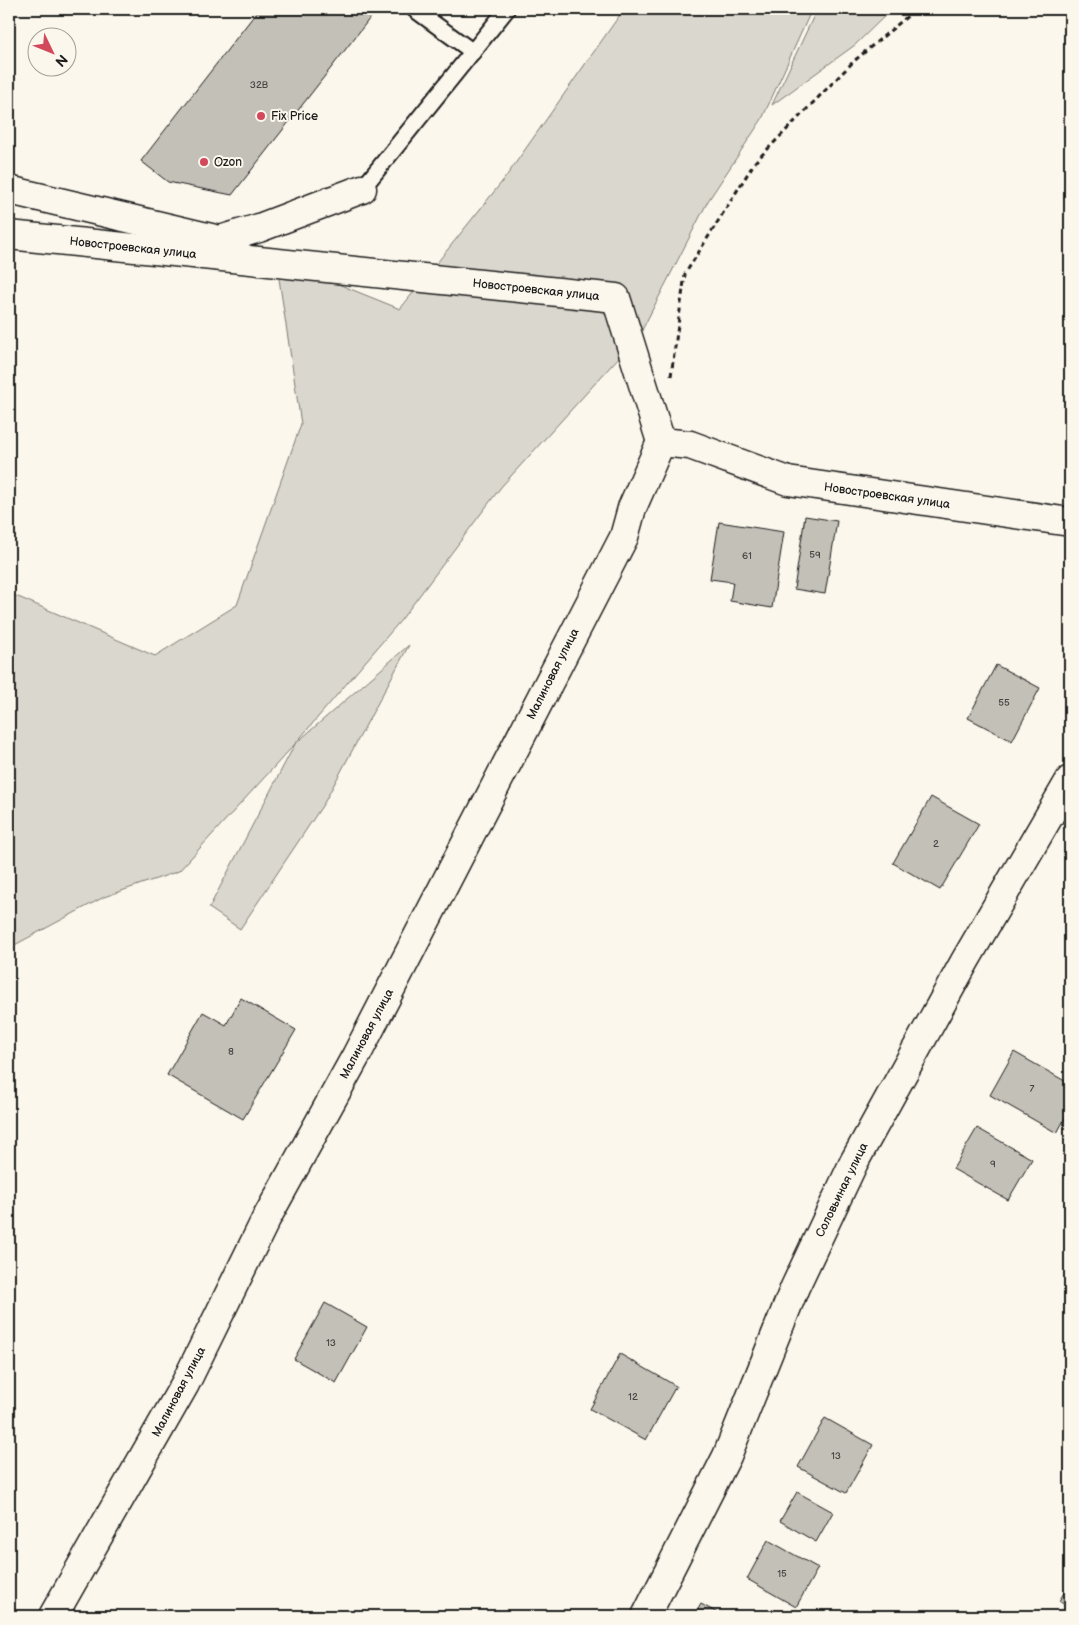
<svg xmlns="http://www.w3.org/2000/svg" width="1079" height="1625" font-family="'Balsamiq Sans',sans-serif">
  <style>
    .green { fill: #dad7ce; stroke: #7b7a75 }
    .building { fill: #c3c0b8; stroke: #1c1c1c }
    .lines { fill: none; stroke-linecap: round; stroke-linejoin: round }
    .service-casing { stroke: #1c1c1c; stroke-width: 19 }
    .minor-casing { stroke: #1c1c1c; stroke-width: 31 }
    .path { stroke: #1c1c1c; stroke-width: 3; stroke-dasharray: 5 4; stroke-linecap: butt }
    .service { stroke: #fbf7ec; stroke-width: 15 }
    .minor { stroke: #fbf7ec; stroke-width: 28 }
    .poi-dot { fill: #d1495b; stroke: #fbf7ec; stroke-width: 2 }
    .labels { text-anchor: middle; dominant-baseline: central; stroke-width: 4; stroke-linejoin: round; paint-order: stroke }
    .number-label { font-size: 10px; fill: #464543 }
    .poi-label { font-size: 12px; fill: #1c1c1c; stroke: #fbf7ec; text-anchor: start }
    .street-label { font-size: 12px; fill: #1c1c1c; stroke: #fbf7ec }
  </style>
  <rect width="100%" height="100%" fill="#fbf7ec"/>
  <filter id="ink" filterUnits="userSpaceOnUse"><feTurbulence type="fractalNoise" baseFrequency=".02" numOctaves="2"/><feDisplacementMap in="SourceGraphic" scale="10" xChannelSelector="R" yChannelSelector="G"/><feConvolveMatrix kernelMatrix="1 2 1 2 8 2 1 2 1" color-interpolation-filters="sRGB"/></filter>
  <g filter="url(#ink)">
    <g class="green">
      <polygon points="624,9 812,9 762,119 708,201 640,334 501,487 401,620 295,744 179,871 104,897 9,948 9,593 155,656 237,605 301,424 276,259 400,309 505,178"/>
      <polygon points="817,9 892,9 855,45 772,105"/>
      <polygon points="409,645 324,803 240,929 209,908 295,744"/>
    </g>
    <g class="building">
      <polygon points="259,9 377,9 232,195 168,182 141,161"/>
      <polygon points="805,516 837,521 825,594 794,589"/>
      <polygon points="719,522 784,532 772,608 730,601 733,582 710,579"/>
      <polygon points="996,665 1040,688 1012,741 968,718"/>
      <polygon points="931,797 979,824 940,890 893,863"/>
      <polygon points="241,998 296,1030 243,1119 167,1075 203,1012 226,1025"/>
      <polygon points="1014,1052 1070,1084 1070,1109 1057,1133 990,1095"/>
      <polygon points="977,1128 1032,1159 1008,1200 953,1169"/>
      <polygon points="325,1303 367,1327 336,1383 294,1359"/>
      <polygon points="620,1354 676,1386 646,1440 590,1409"/>
      <polygon points="825,1418 873,1445 846,1493 798,1467"/>
      <polygon points="797,1492 833,1512 816,1542 780,1521"/>
      <polygon points="768,1540 818,1568 796,1607 747,1579"/>
      <polygon points="1070,1583 1070,1608 1059,1601"/>
      <polygon points="701,1604 723,1616 694,1616"/>
    </g>
    <g class="lines">
      <g class="service-casing">
        <g id="service">
          <polyline points="414,9 473,52"/>
          <polyline points="362,189 507,9"/>
        </g>
      </g>
      <g class="minor-casing">
        <g id="minor">
          <polyline points="9,190 220,240 259,228 362,189"/>
          <polyline points="9,235 616,298 661,442 690,445 788,481 1070,522"/>
          <polyline points="53,1616 185,1384 266,1219 356,1056 624,537 632,508 661,442"/>
          <polyline points="646,1616 727,1456 795,1287 854,1162 965,961 1070,780"/>
        </g>
      </g>
      <polyline class="path" points="671,376 685,274 755,162 854,61 916,9"/>
      <use href="#service" class="service"/>
      <use href="#minor" class="minor"/>
    </g>
  </g>
  <g class="poi-dot">
    <circle cx="261" cy="116" r="5"/>
    <circle cx="204" cy="162" r="5"/>
  </g>
  <g class="labels">
    <g class="number-label">
      <text x="259" y="85">32В</text>
      <text x="815" y="555">59</text>
      <text x="747" y="556">61</text>
      <text x="1004" y="703">55</text>
      <text x="936" y="844">2</text>
      <text x="231" y="1052">8</text>
      <text x="1032" y="1089">7</text>
      <text x="993" y="1164">9</text>
      <text x="331" y="1343">13</text>
      <text x="633" y="1397">12</text>
      <text x="836" y="1456">13</text>
      <text x="782" y="1574">15</text>
    </g>
    <g class="poi-label">
      <text x="271" y="116">Fix Price</text>
      <text x="214" y="162">Ozon</text>
    </g>
    <g class="street-label">
      <text transform="translate(133 248) rotate(6)">Новостроевская улица</text>
      <text transform="translate(536 290) rotate(6)">Новостроевская улица</text>
      <text transform="translate(887 496) rotate(8)">Новостроевская улица</text>
      <text transform="translate(553 674) rotate(-63)">Малиновая улица</text>
      <text transform="translate(367 1034) rotate(-62)">Малиновая улица</text>
      <text transform="translate(842 1190) rotate(-64)">Соловьиная улица</text>
      <text transform="translate(179 1392) rotate(-62)">Малиновая улица</text>
    </g>
  </g>
  <rect width="1079" height="1625" fill="none" stroke="#fbf7ec" stroke-width="30"/>
  <rect x="15" y="15" width="1049" height="1595" fill="none" stroke="#1c1c1c" stroke-width="2" filter="url(#ink)"/>
  <g transform="translate(52 52) rotate(133)"><circle r="24" fill="#fbf7ec" stroke="#a29f99"/>
  <path d="M0-4L9 19L0 12L-9 19Z" fill="#d1495b"/>
  <text y="-8" font-size="14" font-weight="bold" text-anchor="middle" fill="#1c1c1c">N</text>
  </g>
</svg>
